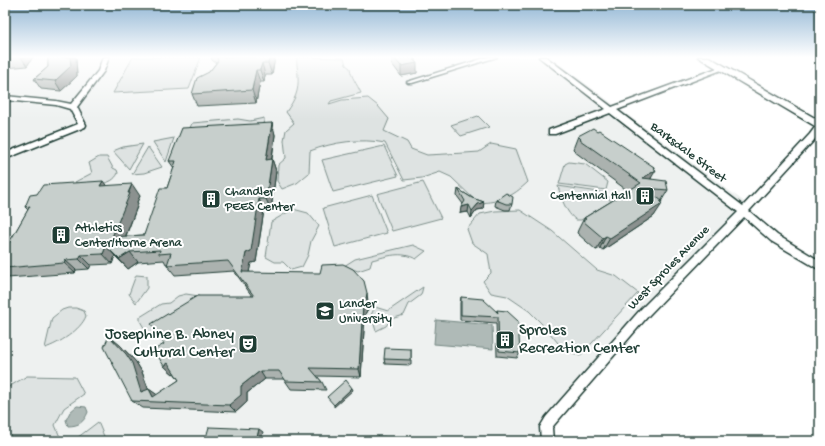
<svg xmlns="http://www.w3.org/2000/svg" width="825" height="446" font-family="'Gochi Hand',sans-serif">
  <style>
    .built { fill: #eef1f0 }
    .green { fill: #dee3e2; stroke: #7e908b }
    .water { fill: #afbab7; stroke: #758883 }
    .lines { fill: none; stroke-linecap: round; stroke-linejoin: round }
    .minor-casing { stroke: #1f3d34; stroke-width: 3 }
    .secondary-casing { stroke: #1f3d34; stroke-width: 3 }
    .minor { fill: #fff; fill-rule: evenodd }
    .secondary { fill: #fff; fill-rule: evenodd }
    .wall { fill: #abb2af; stroke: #1f3d34 }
    .shaded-wall { fill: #8b918f; stroke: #1f3d34 }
    .building { fill: #c7cfcc; stroke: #1f3d34 }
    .labels { text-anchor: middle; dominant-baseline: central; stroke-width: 4; stroke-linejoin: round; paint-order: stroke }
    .street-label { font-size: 13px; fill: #1f3d34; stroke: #fff }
    .poi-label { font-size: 13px; fill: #1f3d34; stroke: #fff; text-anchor: start }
    .near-poi-label { font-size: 16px; fill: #1f3d34; stroke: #fff; text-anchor: start }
  </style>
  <rect width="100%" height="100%" fill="#fff"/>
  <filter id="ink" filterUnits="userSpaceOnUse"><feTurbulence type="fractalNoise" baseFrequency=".025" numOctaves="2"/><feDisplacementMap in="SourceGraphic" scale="8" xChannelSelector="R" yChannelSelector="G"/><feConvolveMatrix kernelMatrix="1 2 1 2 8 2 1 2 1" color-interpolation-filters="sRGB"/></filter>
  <g filter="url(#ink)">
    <polygon class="built" points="5,57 550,57 746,203 545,419 545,441 5,441"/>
    <g class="green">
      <polygon points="133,57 201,57 189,89 113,93"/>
      <path d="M297,57L344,58L346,65L350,68C351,77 357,84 361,93L331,101L329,104L342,100L368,98L378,106L389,119L384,131L407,142L411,149L427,155L465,153L479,152L491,144L516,149L528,182C512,197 501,202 478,203L451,177L440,172L422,178L404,180L385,143C361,138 333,142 310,151L309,173L297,183L282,189L277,181L278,165L286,158L284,140L286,130L294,123L286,112C295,99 299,92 298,76C298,69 296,64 297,57Z"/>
      <polygon points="478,116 489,127 461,136 451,125"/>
      <polygon points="264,118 264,122 255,130 188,133 192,123 238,119 250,121"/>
      <polygon points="174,138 166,162 153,142"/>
      <polygon points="143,144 129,169 113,151 123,147"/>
      <polygon points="384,146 398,176 333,192 322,160"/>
      <polygon points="148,147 162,167 144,173 132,174"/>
      <path d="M99,157H107L113,168L117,170L118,173C112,187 92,184 79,185L75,182L92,173L89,163Z"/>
      <polygon points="569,162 585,164 608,182 606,190 559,184 565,164"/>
      <polygon points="423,182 441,218 392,231 377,194"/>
      <path d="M558,186L606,193L611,202L581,220H576C566,213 561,198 558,186Z"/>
      <polygon points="372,195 387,233 335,247 323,208"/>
      <polygon points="293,209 308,213 319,226 311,241 308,255 302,267 291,270 283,262 275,262 266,257 271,222"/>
      <polygon points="520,210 552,231 597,270 616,276 638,293 580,356 562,348 545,327 529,311 507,296 491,293 483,281 491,273 488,254 472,243 467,229 480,214 495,211"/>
      <path d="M413,245L426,251L416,259C401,251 388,256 372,260L370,267L358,271L344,266L355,259Z"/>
      <polygon points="136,275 147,276 147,288 136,303 129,294"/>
      <polygon points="423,287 421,295 409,304 404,315 391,319 386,326 376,331 371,315 375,307 388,311"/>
      <polygon points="186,294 199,296 192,311 150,338 140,321 140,317 161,304 169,303 178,296"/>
      <path d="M68,308H76L84,311L86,316C81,330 58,344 45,348L52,318L62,310Z"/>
      <polygon points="27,376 75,377 84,394 64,408 55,425 60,437 77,438 98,422 106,441 5,441 5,389"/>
    </g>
    <g class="water">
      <polygon points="436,320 492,325 493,349 434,344"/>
      <path d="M77,406L86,407L88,412C84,422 79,426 68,426L66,420L70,412Z"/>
    </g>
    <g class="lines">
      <g class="minor-casing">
        <g id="minor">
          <polygon points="103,57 109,57 104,71 77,107 86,125 85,127 5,159 5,153 78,124 70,109 56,105 5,100 5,96 56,101 71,104 98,71"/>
          <polygon points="488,57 497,57 412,83 408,83 407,82"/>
          <polygon points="539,57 546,57 612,107 720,67 724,67 724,69 617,110 743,206 810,134 816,126 816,120 820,118 820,131 816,138 749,211 777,235 820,261 820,270 771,241 744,217 649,315 554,425 552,428 553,441 541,441 540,427 546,417 641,309 738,212 610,113 555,134 549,134 549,130 606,109"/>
        </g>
      </g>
      <g class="secondary-casing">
        <polygon id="secondary" points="698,57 709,57 820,121 820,129"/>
      </g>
      <use href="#minor" class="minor"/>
      <use href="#secondary" class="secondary"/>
    </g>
    <g class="wall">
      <polygon points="5,57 33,57 27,66 6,68 5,67"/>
      <polygon points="48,57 76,57 77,76 61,91 41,89 34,79 48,67"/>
      <polygon points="211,57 275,57 272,75 265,75 264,82 260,82 256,103 197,106 192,94 216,63 212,60"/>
      <polygon points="391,57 413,57 415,59 417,73 401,76 392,64"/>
      <polygon points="272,123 275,135 272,159 276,171 271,210 264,210 256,262 251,263 249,272 368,303 368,309 365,314 361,377 317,376 322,382 326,390 291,389 284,379 265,379 247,393 247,402 236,412 143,408 132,401 120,345 136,362 142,372 148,389 157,395 179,380 174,373 173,374 164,366 252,296 234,271 175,275 167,265 168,264 166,264 164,260 138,262 128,269 115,256 112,264 91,265 89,269 76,270 75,273 7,278 5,277 5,243 9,243 28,210 25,207 37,194 106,186 140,196 137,202 138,204 126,236 144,235 167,188 174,168 169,161"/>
      <polygon points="578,136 654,167 651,179 668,190 662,200 654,216 603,250 600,248 596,250 577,233 578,230 584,218 628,191 575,152 575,151 573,149"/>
      <polygon points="458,189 472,198 484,202 483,209 477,210 471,218 468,212 460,213 463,204 457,196"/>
      <polygon points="496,200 512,204 510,210 505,210 495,206"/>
      <polygon points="461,297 497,312 497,310 520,353 517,358 497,356 496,323 460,320 460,303"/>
      <polygon points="411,349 411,365 385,364 384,359"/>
    </g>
    <g class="shaded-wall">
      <polygon points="21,57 33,57 27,66"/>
      <polygon points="70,57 76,57 77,76 61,91 55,81"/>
      <polygon points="270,57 275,57 272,75 268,63"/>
      <polygon points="415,59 415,64 417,63 417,73 401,76 401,66"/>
      <polygon points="262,63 265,75 264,82 260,70"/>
      <polygon points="256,70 260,82 256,103 252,90"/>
      <polygon points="272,123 275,135 270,171 266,160"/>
      <polygon points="272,159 276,171 271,210 266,199"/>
      <polygon points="654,167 651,173 656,170 648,183 643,178"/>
      <polygon points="103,181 111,192 100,186"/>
      <polygon points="132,184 140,196 137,202 138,204 121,248 112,237"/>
      <polygon points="259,199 264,210 256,262 251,263 247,282 242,272 246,253"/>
      <polygon points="662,201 659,206 662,204 654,216 603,250 610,238"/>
      <polygon points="484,202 483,209 477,210 471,218 472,211 478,204"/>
      <polygon points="469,205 468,212 460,213 461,207"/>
      <polygon points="606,236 600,248 596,250 603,238"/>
      <polygon points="106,246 115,256 112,264 103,254"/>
      <polygon points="130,252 138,262 128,269 119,259"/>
      <polygon points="81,255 91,265 89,269 79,259"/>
      <polygon points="65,260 76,270 75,273 64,263"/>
      <polygon points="367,293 368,303 368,309 365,314 361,377 359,369 363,305"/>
      <polygon points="109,336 120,345 136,362 142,372 152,399 141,392"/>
      <polygon points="168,363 177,371 173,374 164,366"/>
      <polygon points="260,371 265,379 247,393 247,402 236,412 229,405 241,386"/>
      <polygon points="352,388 353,390 334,407 334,405"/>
      <polygon points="149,389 159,396 153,397"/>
      <polygon points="259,429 263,432 261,441 256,441"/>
    </g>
    <g class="building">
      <polygon points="48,57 70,57 71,66 55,81 34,79 48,67"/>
      <polygon points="217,57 270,57 268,63 262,63 260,70 256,70 252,90 192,94 197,78 209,72 218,61"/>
      <polygon points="393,57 413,57 415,59 413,60 417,63 401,66"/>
      <polygon points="272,123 266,160 272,159 266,199 259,199 251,251 246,253 242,272 320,273 322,265 343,264 353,269 364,281 367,293 366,299 363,305 359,369 310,368 322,382 286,381 279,371 260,371 241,386 241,395 229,405 132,401 104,347 109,336 126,354 132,363 141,392 149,389 153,397 179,380 168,363 164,366 154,350 164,344 151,324 197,296 254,296 228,261 167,265 171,253 159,254 160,250 130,252 119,259 106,246 103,254 81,255 79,259 65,260 64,263 5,268 5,243 9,243 30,206 25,207 30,195 37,194 43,185 103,181 100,186 132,184 128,193 130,193 112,237 144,235 160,188 167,188 176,161 169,161 182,128"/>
      <polygon points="593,128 597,131 599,130 654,167 653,168 656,170 643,178 666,181 668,190 644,188 662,201 660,202 662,204 610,238 606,236 603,238 583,221 586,219 584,218 641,183 580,140 581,139 578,136"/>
      <polygon points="458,189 472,198 484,202 478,204 472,211 469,205 461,207 465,201"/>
      <polygon points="506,193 513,197 512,204 506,204 496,200"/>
      <polygon points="461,297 483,299 498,313 497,310 507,311 518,321 520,353 499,351 498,317 461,315"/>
      <polygon points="385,348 411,349 411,360 384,359"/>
      <polygon points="346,380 352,388 334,405 327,397"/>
      <polygon points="209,427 259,429 256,441 205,441"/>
      <polygon points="369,437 385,437 388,441 364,441"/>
    </g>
  </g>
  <linearGradient id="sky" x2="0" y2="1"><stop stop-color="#91b6d4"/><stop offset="0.48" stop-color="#fff"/><stop offset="1" stop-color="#fff" stop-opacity="0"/></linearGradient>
  <rect width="825" height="119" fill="url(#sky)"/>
  <defs>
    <g id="building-square" transform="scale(1)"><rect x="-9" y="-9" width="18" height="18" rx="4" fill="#1f3d34" stroke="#fff"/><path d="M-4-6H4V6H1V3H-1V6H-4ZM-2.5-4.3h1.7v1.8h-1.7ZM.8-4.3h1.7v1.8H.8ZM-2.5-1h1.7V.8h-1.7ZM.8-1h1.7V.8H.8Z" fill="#fff"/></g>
    <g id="university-square" transform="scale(1)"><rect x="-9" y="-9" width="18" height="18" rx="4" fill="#1f3d34" stroke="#fff"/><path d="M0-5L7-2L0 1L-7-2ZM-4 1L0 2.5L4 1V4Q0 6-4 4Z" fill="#fff"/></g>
    <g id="theatre-square" transform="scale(1)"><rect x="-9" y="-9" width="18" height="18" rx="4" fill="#1f3d34" stroke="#fff"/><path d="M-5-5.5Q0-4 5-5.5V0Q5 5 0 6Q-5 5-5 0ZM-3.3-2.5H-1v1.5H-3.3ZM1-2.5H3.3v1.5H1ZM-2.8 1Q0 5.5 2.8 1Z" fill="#fff"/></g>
  </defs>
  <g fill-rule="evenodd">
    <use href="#building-square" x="645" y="196"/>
    <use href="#building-square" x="211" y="199"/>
    <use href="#building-square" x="61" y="235"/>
    <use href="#university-square" x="325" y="311"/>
    <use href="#building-square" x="505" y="340"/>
    <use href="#theatre-square" x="248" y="344"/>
  </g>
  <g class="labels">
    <g class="street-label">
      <text transform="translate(688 153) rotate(37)">Barksdale Street</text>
      <text transform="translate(669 268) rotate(-46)">West Sproles Avenue</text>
    </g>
    <g class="poi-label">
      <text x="225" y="192">Chandler<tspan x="225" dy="15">PEES Center</tspan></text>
      <text x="631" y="196" text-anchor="end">Centennial Hall</text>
      <text x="75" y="228">Athletics<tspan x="75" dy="15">Center/Horne Arena</tspan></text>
      <text x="339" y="304">Lander<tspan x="339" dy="15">University</tspan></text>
    </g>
    <g class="near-poi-label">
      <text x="519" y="331">Sproles<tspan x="519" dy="18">Recreation Center</tspan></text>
      <text x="234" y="335" text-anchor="end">Josephine B. Abney<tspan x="234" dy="18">Cultural Center</tspan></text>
    </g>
  </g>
  <rect width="825" height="446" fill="none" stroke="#fff" stroke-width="20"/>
  <rect x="10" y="10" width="805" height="426" fill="none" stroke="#1f3d34" stroke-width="1.5" filter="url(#ink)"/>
</svg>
